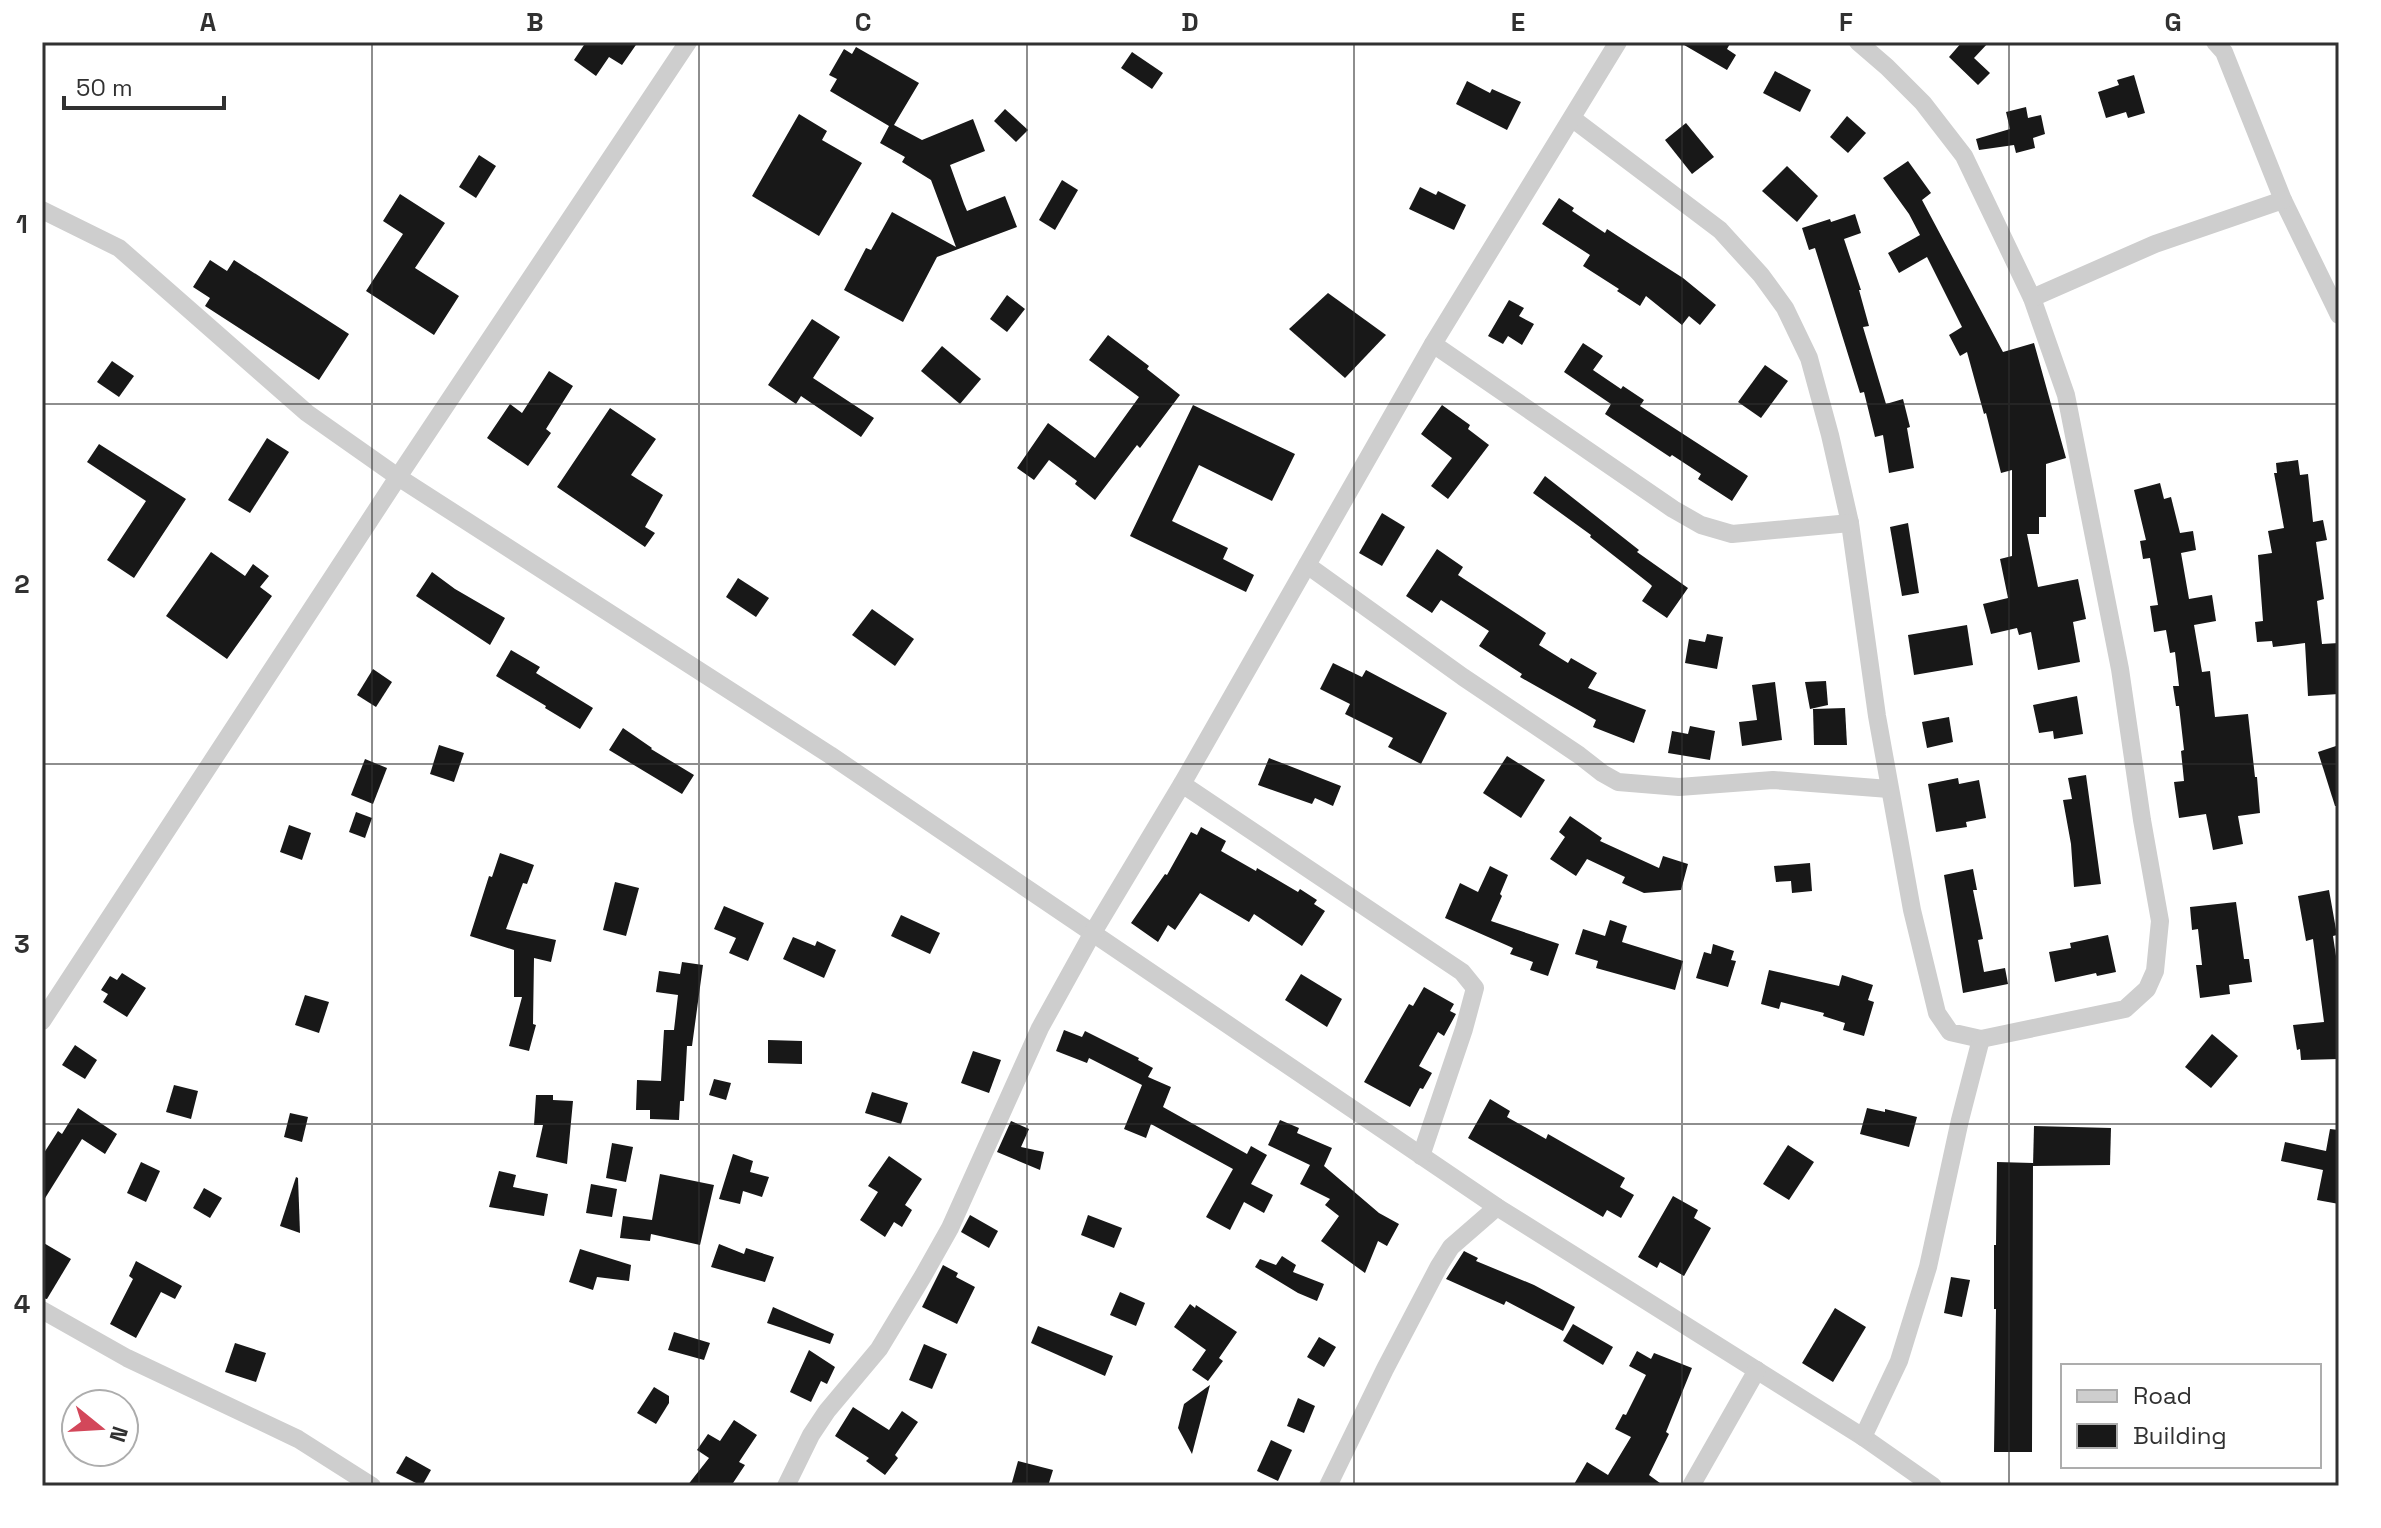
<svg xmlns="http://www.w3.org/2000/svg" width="2381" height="1528" font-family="'Space Grotesk',sans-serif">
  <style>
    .building { fill: #181818 }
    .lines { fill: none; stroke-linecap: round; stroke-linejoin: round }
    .street { stroke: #cecece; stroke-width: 18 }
    .grid { fill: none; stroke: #313131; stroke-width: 2; stroke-opacity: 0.55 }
    .neatline { fill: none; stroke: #313131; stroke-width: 3 }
    .grid-label { font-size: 26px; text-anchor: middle; font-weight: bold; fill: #313131 }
  </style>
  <rect width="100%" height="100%" fill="#fff"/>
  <g class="building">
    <polygon points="586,42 638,42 622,65 609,57 596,76 574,60"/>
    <polygon points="1679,42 1731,42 1727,49 1736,55 1727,70"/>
    <polygon points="1962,42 1989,42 1974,58 1990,73 1978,85 1949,57"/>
    <polygon points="856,47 919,83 894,125 922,140 973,119 985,151 950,165 964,204 967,211 1005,196 1017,227 937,257 903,322 844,290 866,248 871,250 892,212 956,247 931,180 902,162 905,157 880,143 889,126 830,91 837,79 829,75 844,49 852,54"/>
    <polygon points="1132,52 1163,73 1152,89 1121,68"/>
    <polygon points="1775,71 1811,90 1800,112 1763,93"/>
    <polygon points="2134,75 2145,113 2128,118 2126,112 2106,118 2098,92 2119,85 2117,80"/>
    <polygon points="1467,81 1490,93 1492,89 1521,102 1507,130 1456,104"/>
    <polygon points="2026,107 2028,118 2041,115 2045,134 2033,138 2035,148 2016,153 2014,145 1979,150 1976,139 2010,129 2006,112"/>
    <polygon points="1005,109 1028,130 1016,142 994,121"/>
    <polygon points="799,114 827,131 822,140 862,163 819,236 752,196"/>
    <polygon points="1847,116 1866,133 1848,153 1830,137"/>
    <polygon points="1686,123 1714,157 1692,174 1665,140"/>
    <polygon points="479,155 496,166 476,198 459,187"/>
    <polygon points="1908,161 1931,193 1922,200 2003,352 2034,343 2066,458 2046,464 2046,517 2039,517 2039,534 2027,534 2038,587 2078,579 2086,619 2073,622 2080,662 2038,670 2031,632 2019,635 2017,628 1991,634 1983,604 2008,598 2000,559 2012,556 2012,470 2001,473 1986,413 1984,414 1967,352 1960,356 1949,335 1962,327 1927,257 1899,273 1888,253 1920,235 1909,214 1883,178"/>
    <polygon points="1787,166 1818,196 1797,222 1762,191"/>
    <polygon points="1062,180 1078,190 1055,230 1039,220"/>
    <polygon points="1420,187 1436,195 1438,191 1466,205 1454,230 1409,209"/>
    <polygon points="400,194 445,223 415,268 459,296 434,335 366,291 403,234 383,221"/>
    <polygon points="1559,198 1574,208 1572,211 1605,233 1607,229 1630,244 1683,278 1716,305 1700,325 1689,316 1682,325 1646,296 1640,306 1617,291 1619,289 1583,266 1590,255 1542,224"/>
    <polygon points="1855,214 1861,233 1844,239 1861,290 1859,290 1869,326 1863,327 1886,404 1903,399 1910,427 1907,428 1914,468 1889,473 1883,435 1875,437 1864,392 1860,393 1815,248 1809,250 1802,228 1830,219 1831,222"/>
    <polygon points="210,260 227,271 234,260 349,334 319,380 205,306 210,298 193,287"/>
    <polygon points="1328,293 1386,335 1345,378 1289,329"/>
    <polygon points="1007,295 1025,309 1007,332 990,319"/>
    <polygon points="1509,300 1524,308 1519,316 1534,324 1522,345 1508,336 1503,344 1488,336"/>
    <polygon points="812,319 840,337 813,378 874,418 861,437 801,396 796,404 768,385"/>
    <polygon points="1108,335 1149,366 1147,369 1180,395 1140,448 1137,445 1095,500 1075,484 1077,481 1049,460 1034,480 1017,468 1048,423 1095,458 1139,397 1089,360"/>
    <polygon points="1583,343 1603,356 1593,370 1621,389 1623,386 1644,400 1640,406 1748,476 1732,501 1698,479 1701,474 1672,455 1670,457 1605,414 1611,404 1564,372"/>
    <polygon points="942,346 981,379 960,404 921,371"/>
    <polygon points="112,361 134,376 119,397 97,382"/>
    <polygon points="1765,365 1788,381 1761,418 1738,402"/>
    <polygon points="549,371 573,386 546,429 551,433 528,466 487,438 510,404 522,413"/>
    <polygon points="1193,405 1295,454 1272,501 1199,465 1172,521 1228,548 1223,559 1254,575 1246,592 1130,536"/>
    <polygon points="1442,405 1470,425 1468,429 1489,445 1448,499 1431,486 1452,458 1421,434"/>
    <polygon points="610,408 656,439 631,475 663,495 645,527 655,533 645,547 557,487"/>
    <polygon points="267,438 289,452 250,513 228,500"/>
    <polygon points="99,444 186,499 134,578 107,560 146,501 87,462"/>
    <polygon points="2298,460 2300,475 2308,474 2313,522 2323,520 2327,540 2316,542 2324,599 2317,601 2322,644 2339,643 2339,694 2308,696 2305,643 2273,647 2272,641 2257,642 2255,622 2263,621 2258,555 2272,553 2268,531 2284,528 2274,473 2277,473 2276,463"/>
    <polygon points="1545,476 1639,550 1637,552 1688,588 1667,618 1642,601 1652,586 1650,584 1590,537 1591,535 1533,493"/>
    <polygon points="2160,483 2164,499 2171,497 2180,533 2193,531 2196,550 2181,553 2189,599 2212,595 2216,621 2194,625 2202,672 2210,671 2215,717 2248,714 2255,777 2257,777 2260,813 2238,816 2243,844 2213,850 2206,814 2179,818 2174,782 2184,781 2181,751 2184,750 2179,706 2176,706 2173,686 2179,686 2175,652 2170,653 2166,630 2154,632 2150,606 2158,605 2150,558 2143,559 2140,541 2146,540 2134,490"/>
    <polygon points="1382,513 1405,527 1382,566 1359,553"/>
    <polygon points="1908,523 1919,593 1902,596 1890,527"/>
    <polygon points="1437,549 1463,567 1458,575 1546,633 1539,645 1568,663 1571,658 1597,673 1588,688 1646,710 1634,743 1593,727 1596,720 1520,677 1522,674 1479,646 1489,631 1441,600 1432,613 1406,596"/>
    <polygon points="211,552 245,576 253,564 269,576 260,587 272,596 227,659 166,616"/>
    <polygon points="432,572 455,589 505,618 490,645 416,596"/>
    <polygon points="738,578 769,598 756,617 726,597"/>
    <polygon points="872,609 914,639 895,666 852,635"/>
    <polygon points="1967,625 1973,665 1914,675 1908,635"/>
    <polygon points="1707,634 1723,637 1717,669 1685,663 1689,639 1705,642"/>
    <polygon points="511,650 540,667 536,673 593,708 580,729 545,708 546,706 496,676"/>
    <polygon points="1333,663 1362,677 1366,670 1447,713 1421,764 1388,747 1393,738 1345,714 1350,704 1320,689"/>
    <polygon points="373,669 392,682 376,707 357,695"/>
    <polygon points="1826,681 1828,705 1810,709 1805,682"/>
    <polygon points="1775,682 1782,740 1742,746 1739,722 1757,720 1752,685"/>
    <polygon points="2077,696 2083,734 2054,739 2053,731 2039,733 2033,705"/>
    <polygon points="1845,708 1847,745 1814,745 1813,709"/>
    <polygon points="1949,717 1953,742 1927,748 1922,722"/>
    <polygon points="1690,726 1715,731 1710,760 1668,753 1672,731 1688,734"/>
    <polygon points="623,728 652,748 651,749 694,775 682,794 609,750"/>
    <polygon points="439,745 464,753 454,782 430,774"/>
    <polygon points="2339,745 2339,806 2335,806 2318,752"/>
    <polygon points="1507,756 1545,780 1521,818 1483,793"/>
    <polygon points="1269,758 1341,786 1333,806 1315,798 1312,804 1258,785"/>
    <polygon points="365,759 387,768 373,804 351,795"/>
    <polygon points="2086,775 2101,884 2074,887 2071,844 2063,800 2072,799 2068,778"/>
    <polygon points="1958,778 1959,784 1979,780 1986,818 1966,822 1967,827 1936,832 1928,784"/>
    <polygon points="356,812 372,818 365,838 349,832"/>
    <polygon points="1570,816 1602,838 1600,841 1659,868 1663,856 1688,864 1681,890 1644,893 1622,883 1625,877 1587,859 1576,876 1550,859 1565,837 1559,832"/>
    <polygon points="289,825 311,833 302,860 280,852"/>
    <polygon points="1201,827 1226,841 1221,851 1256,871 1257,868 1298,892 1300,889 1317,900 1314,904 1325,911 1302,946 1254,914 1249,922 1200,893 1175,930 1168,925 1158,942 1131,923 1165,874 1167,875 1191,832 1197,835"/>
    <polygon points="500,853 534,865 527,884 523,883 506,929 556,940 551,962 534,958 533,1024 536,1025 529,1051 509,1046 522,997 514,997 514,950 470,936 489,876 492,877"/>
    <polygon points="1810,863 1812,891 1792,893 1791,881 1776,882 1774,866"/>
    <polygon points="1490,866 1508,875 1500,894 1502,896 1491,921 1559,944 1548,976 1530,970 1533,962 1510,954 1513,948 1445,918 1460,883 1478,892"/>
    <polygon points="1973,869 1977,890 1973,890 1983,939 1978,940 1984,972 2005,968 2008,984 1963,993 1944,875"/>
    <polygon points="615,882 639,888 626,936 603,930"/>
    <polygon points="2329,890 2337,935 2333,936 2339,976 2339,1059 2301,1060 2300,1049 2297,1050 2293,1025 2324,1022 2313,939 2306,941 2298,896"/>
    <polygon points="2236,902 2244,959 2249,959 2252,982 2229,985 2230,994 2200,998 2196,965 2202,965 2198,929 2192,930 2190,907"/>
    <polygon points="724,906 764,923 748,961 729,953 736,938 714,929"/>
    <polygon points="901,915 940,933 930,954 891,936"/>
    <polygon points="1610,920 1627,926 1622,942 1683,961 1675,990 1596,968 1598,961 1575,954 1583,929 1605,936"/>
    <polygon points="2108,935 2116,972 2097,976 2096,973 2055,982 2049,952 2071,948 2070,943"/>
    <polygon points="793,937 815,946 817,941 836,950 824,978 783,959"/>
    <polygon points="1713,944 1734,951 1731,960 1736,961 1728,987 1696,978 1704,952 1711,954"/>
    <polygon points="682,962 703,965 692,1046 687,1046 684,1101 680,1101 679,1120 650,1119 650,1110 636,1110 637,1080 661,1081 664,1030 674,1030 678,995 656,992 659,971 680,974"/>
    <polygon points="1769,970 1839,986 1842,975 1873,985 1868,1000 1874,1002 1864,1036 1843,1030 1845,1023 1823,1016 1824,1013 1781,1002 1779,1009 1761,1004"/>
    <polygon points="122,973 146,988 127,1017 103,1002 108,994 101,990 110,976 117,980"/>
    <polygon points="1301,974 1342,999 1327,1027 1285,1000"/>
    <polygon points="1424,987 1454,1004 1450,1011 1456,1014 1444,1036 1438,1032 1419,1066 1432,1073 1423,1089 1420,1088 1410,1107 1364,1082 1409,1004 1413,1006"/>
    <polygon points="305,995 329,1002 319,1033 295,1025"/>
    <polygon points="1064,1030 1082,1037 1085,1031 1139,1058 1138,1060 1153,1068 1148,1077 1171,1087 1163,1107 1247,1154 1251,1146 1267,1155 1251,1184 1273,1195 1264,1213 1244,1202 1230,1230 1206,1217 1233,1169 1151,1124 1146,1138 1124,1129 1142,1085 1089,1058 1087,1063 1056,1051"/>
    <polygon points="2212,1034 2238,1056 2211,1088 2185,1067"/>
    <polygon points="768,1040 802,1041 802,1064 768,1063"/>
    <polygon points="75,1045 97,1060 85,1079 62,1065"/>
    <polygon points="973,1051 1001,1060 989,1093 961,1083"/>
    <polygon points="714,1079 731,1083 726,1100 709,1095"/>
    <polygon points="174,1085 198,1091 191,1119 166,1112"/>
    <polygon points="872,1092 908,1103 901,1124 865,1113"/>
    <polygon points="536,1095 553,1095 553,1100 573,1101 567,1164 536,1157 543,1125 534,1125"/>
    <polygon points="1490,1099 1510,1111 1507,1117 1546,1139 1548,1134 1625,1178 1620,1187 1634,1195 1621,1218 1607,1210 1603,1217 1468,1138"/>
    <polygon points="78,1108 117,1134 105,1154 82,1139 42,1203 42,1156 58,1131 62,1134"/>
    <polygon points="1867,1108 1885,1112 1885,1109 1917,1117 1909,1147 1860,1134"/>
    <polygon points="290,1113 308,1117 302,1142 284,1137"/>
    <polygon points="1280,1120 1299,1128 1297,1133 1332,1148 1324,1166 1379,1213 1399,1224 1387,1246 1378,1241 1365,1273 1321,1241 1339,1216 1325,1205 1330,1199 1300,1184 1310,1165 1268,1145"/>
    <polygon points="1011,1121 1029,1129 1021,1147 1044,1152 1040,1170 997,1152"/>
    <polygon points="2034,1126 2111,1128 2110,1165 2033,1166"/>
    <polygon points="2330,1129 2339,1130 2339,1204 2317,1200 2323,1170 2281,1161 2285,1142 2326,1151"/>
    <polygon points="612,1143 633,1147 626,1182 606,1178"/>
    <polygon points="1788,1145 1814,1162 1789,1200 1763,1184"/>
    <polygon points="733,1154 753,1161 750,1172 769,1177 762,1197 743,1191 740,1204 719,1199"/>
    <polygon points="889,1156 922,1179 905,1205 912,1210 902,1227 894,1222 885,1237 860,1220 878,1192 868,1186"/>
    <polygon points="141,1162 160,1171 146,1202 127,1193"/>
    <polygon points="1997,1162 2033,1163 2032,1452 1994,1452 1996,1309 1994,1309 1994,1245 1996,1245"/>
    <polygon points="499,1171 516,1175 513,1187 548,1194 544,1216 489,1207"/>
    <polygon points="660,1174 714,1185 700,1245 651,1234 650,1241 620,1238 623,1216 652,1220"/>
    <polygon points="296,1177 298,1178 300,1233 280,1226"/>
    <polygon points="591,1184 617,1189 612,1217 586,1213"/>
    <polygon points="204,1188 222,1198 210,1218 193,1208"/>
    <polygon points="1673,1196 1698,1210 1694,1218 1711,1228 1684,1276 1660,1262 1657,1268 1638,1257"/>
    <polygon points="970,1215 998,1231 989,1248 961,1232"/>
    <polygon points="1088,1215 1122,1228 1114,1248 1081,1235"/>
    <polygon points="42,1242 71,1259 47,1299 42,1298"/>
    <polygon points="719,1244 744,1254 746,1248 774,1257 765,1282 711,1267"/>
    <polygon points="580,1249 631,1265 629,1281 597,1277 593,1290 569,1282"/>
    <polygon points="1464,1251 1478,1258 1476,1261 1534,1285 1575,1307 1563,1331 1506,1301 1504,1305 1446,1279"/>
    <polygon points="1282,1256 1296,1265 1293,1272 1324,1284 1317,1301 1298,1293 1255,1267 1260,1259 1276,1265"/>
    <polygon points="136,1261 182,1286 175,1299 161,1292 136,1338 110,1324 133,1279 129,1276"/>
    <polygon points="943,1265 958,1273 956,1277 975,1287 957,1324 922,1307"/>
    <polygon points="1951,1277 1970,1280 1962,1317 1944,1313"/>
    <polygon points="1120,1292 1145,1303 1136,1326 1110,1315"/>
    <polygon points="1190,1304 1195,1308 1196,1305 1237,1332 1219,1358 1223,1361 1208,1381 1192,1370 1206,1350 1174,1327"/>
    <polygon points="773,1307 834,1334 830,1344 767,1323"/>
    <polygon points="1835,1308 1866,1327 1833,1382 1802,1363"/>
    <polygon points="1573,1324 1613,1347 1603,1365 1563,1341"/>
    <polygon points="1038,1326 1113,1356 1105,1376 1031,1343"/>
    <polygon points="674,1332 710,1343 704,1360 668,1350"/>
    <polygon points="1319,1337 1336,1347 1324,1367 1307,1357"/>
    <polygon points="235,1343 266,1353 256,1382 225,1372"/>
    <polygon points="924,1344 947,1354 932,1389 909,1380"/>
    <polygon points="809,1350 835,1367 827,1384 821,1381 811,1402 790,1392"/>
    <polygon points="1637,1351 1651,1359 1654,1353 1692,1368 1666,1432 1669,1434 1649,1475 1664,1486 1573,1486 1587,1462 1608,1475 1631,1437 1615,1429 1623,1414 1626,1415 1646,1375 1629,1366"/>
    <polygon points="1210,1385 1192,1454 1178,1428 1184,1404"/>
    <polygon points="654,1387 669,1396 669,1403 656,1424 637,1413"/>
    <polygon points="1298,1398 1315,1406 1304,1433 1287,1426"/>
    <polygon points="853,1407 889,1430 902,1411 918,1422 895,1455 898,1458 885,1475 866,1461 869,1458 835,1436"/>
    <polygon points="734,1420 757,1435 739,1462 745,1465 731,1486 687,1486 709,1458 697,1450 708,1434 720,1441"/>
    <polygon points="1271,1440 1292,1450 1278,1481 1257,1471"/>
    <polygon points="406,1456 431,1470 422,1486 396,1473"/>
    <polygon points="1018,1461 1053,1470 1048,1486 1011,1486"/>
  </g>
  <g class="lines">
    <g class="street">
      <polyline points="2215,42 2224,52 2283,200 2339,315"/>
      <polyline points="1573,119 1720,230 1761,275 1785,308 1809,358 1830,435 1850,523 1877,716 1912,910 1937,1013 1950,1032 1981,1039 2125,1009 2147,989 2155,971 2160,921 2142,820 2120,669 2066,395 2032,298 1964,156 1923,103 1887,67 1858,42"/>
      <polyline points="42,210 119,248 307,413 398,477 830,755 1497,1207 1863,1437 1933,1486"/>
      <polyline points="2032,298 2155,244 2283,200"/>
      <polyline points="1433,344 1673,509 1701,525 1732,534 1850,523"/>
      <polyline points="1307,565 1463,677 1579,755 1602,773 1618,782 1679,787 1773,780 1889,789"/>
      <polyline points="1182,784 1462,972 1475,988 1464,1029 1421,1156"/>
      <polyline points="42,1021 398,477 688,42"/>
      <polyline points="42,1310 127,1358 298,1439 372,1486"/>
      <polyline points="1863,1437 1899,1361 1928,1267 1960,1120 1981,1039"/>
      <polyline points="786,1486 811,1435 827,1411 879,1349 923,1276 950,1228 1040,1028 1092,934 1182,784 1433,344 1618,42"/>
      <polyline points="1328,1486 1385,1369 1439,1266 1451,1247 1497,1207"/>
      <polyline points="1691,1486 1757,1370"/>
    </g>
  </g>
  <path class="grid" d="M372,42V1486M699,42V1486M1027,42V1486M1354,42V1486M1682,42V1486M2009,42V1486M42,404H2339M42,764H2339M42,1124H2339"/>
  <rect width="2381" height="1528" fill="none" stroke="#ffffff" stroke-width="88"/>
  <rect x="2061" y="1364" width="260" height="104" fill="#ffffff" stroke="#adadad" stroke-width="2"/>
  <rect x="2077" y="1390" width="40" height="12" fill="#cecece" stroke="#adadad" stroke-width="2"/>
  <text x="2133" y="1404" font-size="24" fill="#313131">Road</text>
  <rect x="2077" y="1424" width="40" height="24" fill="#181818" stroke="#adadad" stroke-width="2"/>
  <text x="2133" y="1444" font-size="24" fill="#313131">Building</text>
  <g transform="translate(100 1428) rotate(108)"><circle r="38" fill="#ffffff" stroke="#adadad" stroke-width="2"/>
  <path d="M0-6L14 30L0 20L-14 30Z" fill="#d3475a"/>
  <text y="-12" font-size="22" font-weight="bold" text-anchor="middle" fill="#313131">N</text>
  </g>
  <path d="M64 96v12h160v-12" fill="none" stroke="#313131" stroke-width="4"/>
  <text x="76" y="96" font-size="24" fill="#313131" stroke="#ffffff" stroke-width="6" paint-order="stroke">50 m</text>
  <rect x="44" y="44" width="2293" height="1440" class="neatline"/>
  <g class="grid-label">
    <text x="208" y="31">A</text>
    <text x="535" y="31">B</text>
    <text x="863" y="31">C</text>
    <text x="1190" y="31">D</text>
    <text x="1518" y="31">E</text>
    <text x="1846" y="31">F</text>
    <text x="2173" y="31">G</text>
    <text x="22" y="233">1</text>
    <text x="22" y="593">2</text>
    <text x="22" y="953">3</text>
    <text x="22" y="1313">4</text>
  </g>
</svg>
